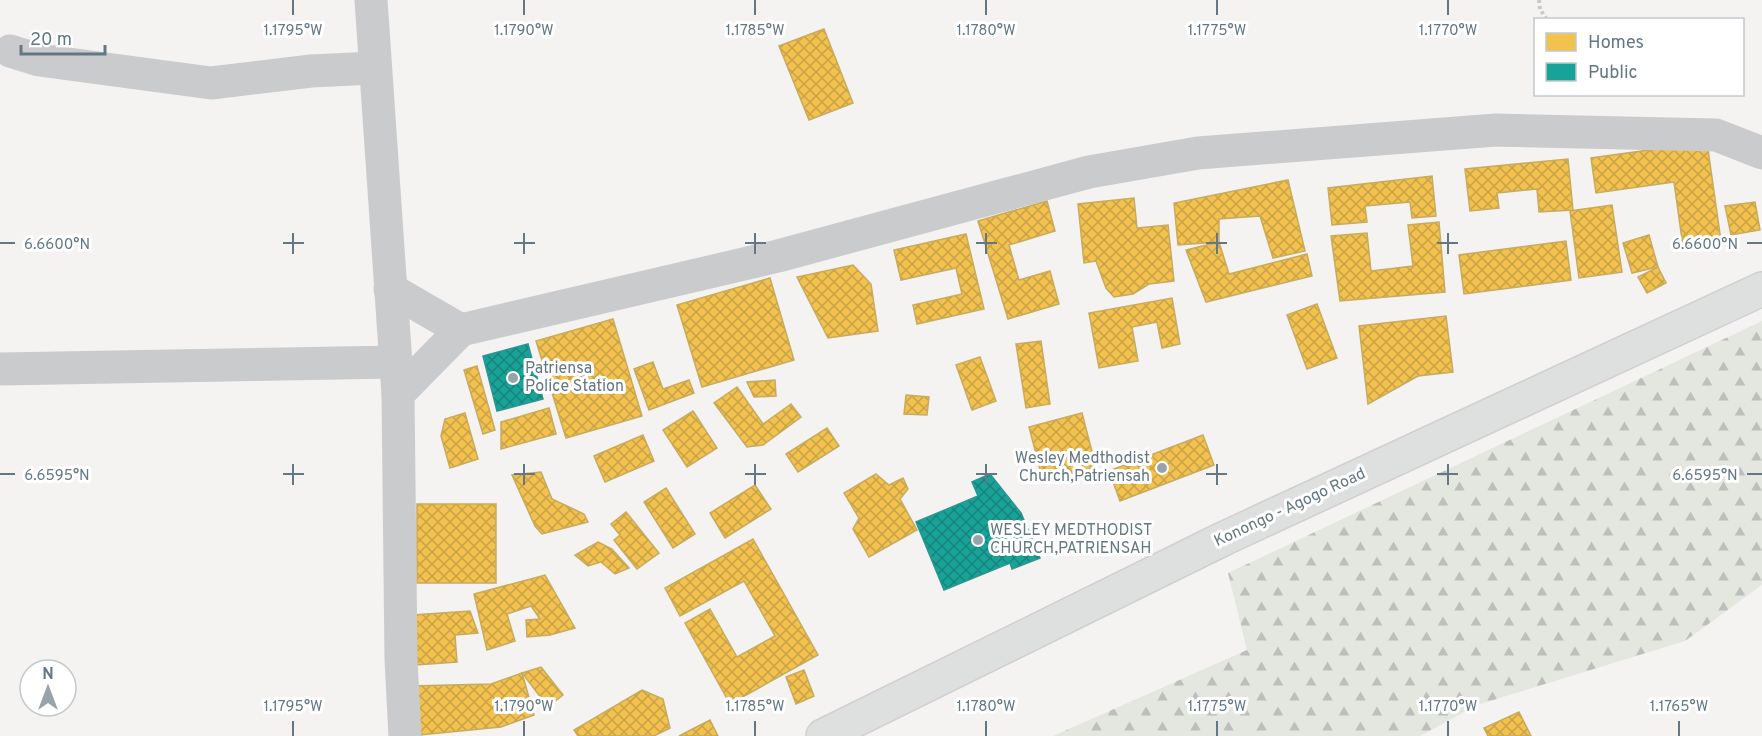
<svg xmlns="http://www.w3.org/2000/svg" width="1762" height="736" font-family="Overpass,sans-serif">
  <style>
    .forest { fill: url(#forest-firs) }
    .homes { fill: url(#homes-cross-hatch); stroke: #c7ab5e; stroke-width: 1.5 }
    .public { fill: url(#public-cross-hatch); stroke: #2e9692; stroke-width: 1.5 }
    .lines { fill: none; stroke-linecap: round; stroke-linejoin: round }
    .major-casing { stroke: #d0d0d0; stroke-width: 36 }
    .path { stroke: #c8c8c9; stroke-width: 4; stroke-dasharray: 3 3; stroke-linecap: butt }
    .minor { stroke: #cacbcc; stroke-width: 33 }
    .major { stroke: #dedfdf; stroke-width: 33 }
    .ticks { fill: none; stroke: #637883; stroke-width: 2 }
    .poi-dot { fill: #96a3aa; stroke: #fff; stroke-width: 2 }
    .labels { text-anchor: middle; dominant-baseline: central; stroke-width: 6; stroke-linejoin: round; paint-order: stroke }
    .poi-label { font-size: 16px; fill: #637883; stroke: #fff; text-anchor: start }
    .street-label { font-size: 16px; fill: #637883; stroke: #fff }
    .ticks-label { font-size: 15px; text-anchor: middle; fill: #637883; stroke: #fff; stroke-width: 6; stroke-linejoin: round; paint-order: stroke }
  </style>
  <defs>
    <pattern id="forest-firs" width="22" height="20" patternUnits="userSpaceOnUse" patternTransform="scale(1.5)"><rect width="22" height="20" fill="#e4e6e0"/><path d="M5 1l3.5 6h-7zM16 11l3.5 6h-7z" fill="#bcbfbb"/></pattern>
    <pattern id="homes-cross-hatch" width="8" height="8" patternUnits="userSpaceOnUse" patternTransform="scale(1.5)"><rect width="8" height="8" fill="#f2c14e"/><path d="M0 0l8 8M0 8l8-8" fill="none" stroke="#c8a246"/></pattern>
    <pattern id="public-cross-hatch" width="8" height="8" patternUnits="userSpaceOnUse" patternTransform="scale(1.5)"><rect width="8" height="8" fill="#17a398"/><path d="M0 0l8 8M0 8l8-8" fill="none" stroke="#19837c"/></pattern>
  </defs>
  <rect width="100%" height="100%" fill="#f4f3f2"/>
  <polygon class="forest" points="1762,321 1762,585 1685,641 1477,705 1420,736 1053,736 1247,650 1228,573"/>
  <g class="homes">
    <polygon points="824,29 853,103 809,120 779,46"/>
    <polygon points="1707,142 1721,241 1683,247 1674,182 1596,193 1591,158"/>
    <polygon points="1568,159 1573,210 1539,212 1537,189 1497,193 1499,208 1470,211 1465,169"/>
    <polygon points="1432,176 1436,216 1412,218 1410,202 1365,206 1367,222 1332,225 1328,188"/>
    <polygon points="1288,180 1305,251 1273,258 1260,216 1219,219 1219,242 1178,245 1174,203"/>
    <polygon points="1134,198 1137,228 1168,225 1174,281 1149,284 1133,294 1114,297 1106,288 1096,261 1084,263 1078,204"/>
    <polygon points="1047,201 1055,231 1009,245 1019,280 1050,271 1059,304 1008,319 978,221"/>
    <polygon points="1755,202 1760,230 1731,235 1725,206"/>
    <polygon points="1612,205 1622,272 1579,278 1570,211"/>
    <polygon points="1439,222 1445,292 1340,301 1331,236 1367,233 1371,271 1413,266 1408,225"/>
    <polygon points="966,234 984,309 917,324 913,305 962,294 956,268 901,280 894,250"/>
    <polygon points="1649,235 1658,267 1632,273 1623,243"/>
    <polygon points="1566,241 1571,280 1464,294 1459,255"/>
    <polygon points="1219,242 1229,274 1307,254 1312,276 1206,302 1186,250"/>
    <polygon points="853,265 871,284 878,331 828,338 797,277"/>
    <polygon points="1658,267 1666,283 1647,293 1638,277"/>
    <polygon points="770,278 794,360 702,387 677,305"/>
    <polygon points="1172,298 1180,344 1162,348 1157,322 1132,327 1138,361 1099,368 1089,313"/>
    <polygon points="1317,304 1337,358 1307,369 1287,315"/>
    <polygon points="1446,316 1453,372 1418,376 1368,404 1359,326"/>
    <polygon points="613,319 642,416 566,438 536,341"/>
    <polygon points="1041,341 1050,404 1026,408 1016,344"/>
    <polygon points="980,357 996,401 972,410 956,365"/>
    <polygon points="653,362 663,389 689,380 694,393 649,410 634,369"/>
    <polygon points="477,366 495,430 483,434 464,370"/>
    <polygon points="775,380 776,396 754,397 747,382"/>
    <polygon points="737,387 763,424 791,404 801,417 763,445 747,447 714,403"/>
    <polygon points="906,395 929,397 927,415 904,414"/>
    <polygon points="549,408 556,434 501,449 501,422"/>
    <polygon points="693,411 717,448 687,467 663,430"/>
    <polygon points="465,413 478,459 450,468 441,436 445,419"/>
    <polygon points="1082,413 1096,467 1043,481 1029,427"/>
    <polygon points="827,428 839,446 798,472 786,454"/>
    <polygon points="643,435 654,461 605,482 594,456"/>
    <polygon points="1203,435 1214,465 1120,501 1109,471"/>
    <polygon points="541,472 552,499 584,514 588,522 542,534 535,526 512,475"/>
    <polygon points="876,474 889,485 903,478 908,489 900,499 917,530 869,557 853,529 859,518 844,493"/>
    <polygon points="755,485 771,509 725,538 710,513"/>
    <polygon points="666,488 695,534 673,548 644,502"/>
    <rect x="417" y="504" width="79" height="79"/>
    <polygon points="626,512 659,553 637,569 614,540 620,535 611,524"/>
    <polygon points="753,539 818,655 730,704 685,623 710,609 737,657 775,636 744,581 680,616 665,588"/>
    <polygon points="598,542 612,549 629,568 615,574 601,562 588,566 575,555"/>
    <polygon points="545,575 575,628 550,635 527,637 526,620 540,619 531,606 507,614 515,641 487,650 474,594"/>
    <polygon points="470,611 478,633 455,635 457,662 416,665 413,615"/>
    <polygon points="541,667 563,695 548,707 522,673"/>
    <polygon points="804,670 814,696 796,704 786,677"/>
    <polygon points="522,673 534,715 501,727 420,735 411,686 491,684"/>
    <polygon points="642,690 663,699 670,728 654,736 578,736 574,730"/>
    <polygon points="1519,712 1531,736 1488,736 1484,728"/>
    <polygon points="710,720 718,736 679,736"/>
  </g>
  <g class="public">
    <polygon points="528,344 543,399 497,411 483,356"/>
    <polygon points="990,474 1021,513 1040,558 1012,569 1010,563 944,590 916,522 978,496 972,482"/>
  </g>
  <g class="lines">
    <g class="major-casing">
      <polyline id="major" points="823,736 1225,538 1762,289"/>
    </g>
    <polyline class="path" points="1539,0 1540,9 1547,20"/>
    <g class="minor">
      <polyline points="371,0 398,394 401,660 405,736"/>
      <polyline points="10,51 39,60 211,83 311,71 374,68"/>
      <polyline points="390,289 461,330"/>
      <polyline points="0,369 396,362"/>
      <polyline points="398,394 461,330 778,256 1089,172 1198,153 1496,130 1716,135 1762,153"/>
    </g>
    <use href="#major" class="major"/>
  </g>
  <path class="ticks" d="M293,0V15M524,0V15M755,0V15M986,0V15M1217,0V15M1448,0V15M293,233V254M524,233V254M755,233V254M986,233V254M1217,233V254M1448,233V254M0,243H15M283,243H304M514,243H535M745,243H766M976,243H997M1206,243H1227M1437,243H1458M1747,243H1762M293,464V485M524,464V485M755,464V485M986,464V485M1217,464V485M1448,464V485M0,474H15M283,474H304M514,474H535M745,474H766M976,474H997M1206,474H1227M1437,474H1458M1747,474H1762M293,721V736M524,721V736M755,721V736M986,721V736M1217,721V736M1448,721V736M1679,721V736"/>
  <g class="poi-dot">
    <circle cx="513" cy="378" r="6"/>
    <circle cx="1162" cy="468" r="6"/>
    <circle cx="978" cy="540" r="6"/>
  </g>
  <g class="labels">
    <g class="poi-label">
      <text x="525" y="369">Patriensa<tspan x="525" dy="18">Police Station</tspan></text>
      <text x="1150" y="459" text-anchor="end">Wesley Medthodist<tspan x="1150" dy="18">Church,Patriensah</tspan></text>
      <text x="990" y="531">WESLEY MEDTHODIST<tspan x="990" dy="18">CHURCH,PATRIENSAH</tspan></text>
    </g>
    <g class="street-label">
      <text transform="translate(1290 508) rotate(-25)">Konongo - Agogo Road</text>
    </g>
  </g>
  <g class="ticks-label">
    <text x="293" y="35">1.1795°W</text>
    <text x="524" y="35">1.1790°W</text>
    <text x="755" y="35">1.1785°W</text>
    <text x="986" y="35">1.1780°W</text>
    <text x="1217" y="35">1.1775°W</text>
    <text x="1448" y="35">1.1770°W</text>
    <text x="57" y="249">6.6600°N</text>
    <text x="1705" y="249">6.6600°N</text>
    <text x="57" y="480">6.6595°N</text>
    <text x="1705" y="480">6.6595°N</text>
    <text x="293" y="711">1.1795°W</text>
    <text x="524" y="711">1.1790°W</text>
    <text x="755" y="711">1.1785°W</text>
    <text x="986" y="711">1.1780°W</text>
    <text x="1217" y="711">1.1775°W</text>
    <text x="1448" y="711">1.1770°W</text>
    <text x="1679" y="711">1.1765°W</text>
  </g>
  <rect x="1534" y="18" width="210" height="78" fill="#ffffff" stroke="#c1c9cd" stroke-width="1.5"/>
  <rect x="1546" y="33" width="30" height="18" fill="#f2c14e" stroke="#c1c9cd" stroke-width="1.5"/>
  <text x="1588" y="48" font-size="18" fill="#637883">Homes</text>
  <rect x="1546" y="63" width="30" height="18" fill="#17a398" stroke="#c1c9cd" stroke-width="1.5"/>
  <text x="1588" y="78" font-size="18" fill="#637883">Public</text>
  <g transform="translate(48 688)"><circle r="28" fill="#ffffff" stroke="#c1c9cd" stroke-width="1.5"/>
  <path d="M0-4.5L10 22L0 15L-10 22Z" fill="#96a3aa"/>
  <text y="-9" font-size="16" font-weight="bold" text-anchor="middle" fill="#637883">N</text>
  </g>
  <path d="M21 45v9h84v-9" fill="none" stroke="#637883" stroke-width="3"/>
  <text x="30" y="45" font-size="18" fill="#637883" stroke="#ffffff" stroke-width="4.5" paint-order="stroke">20 m</text>
</svg>
